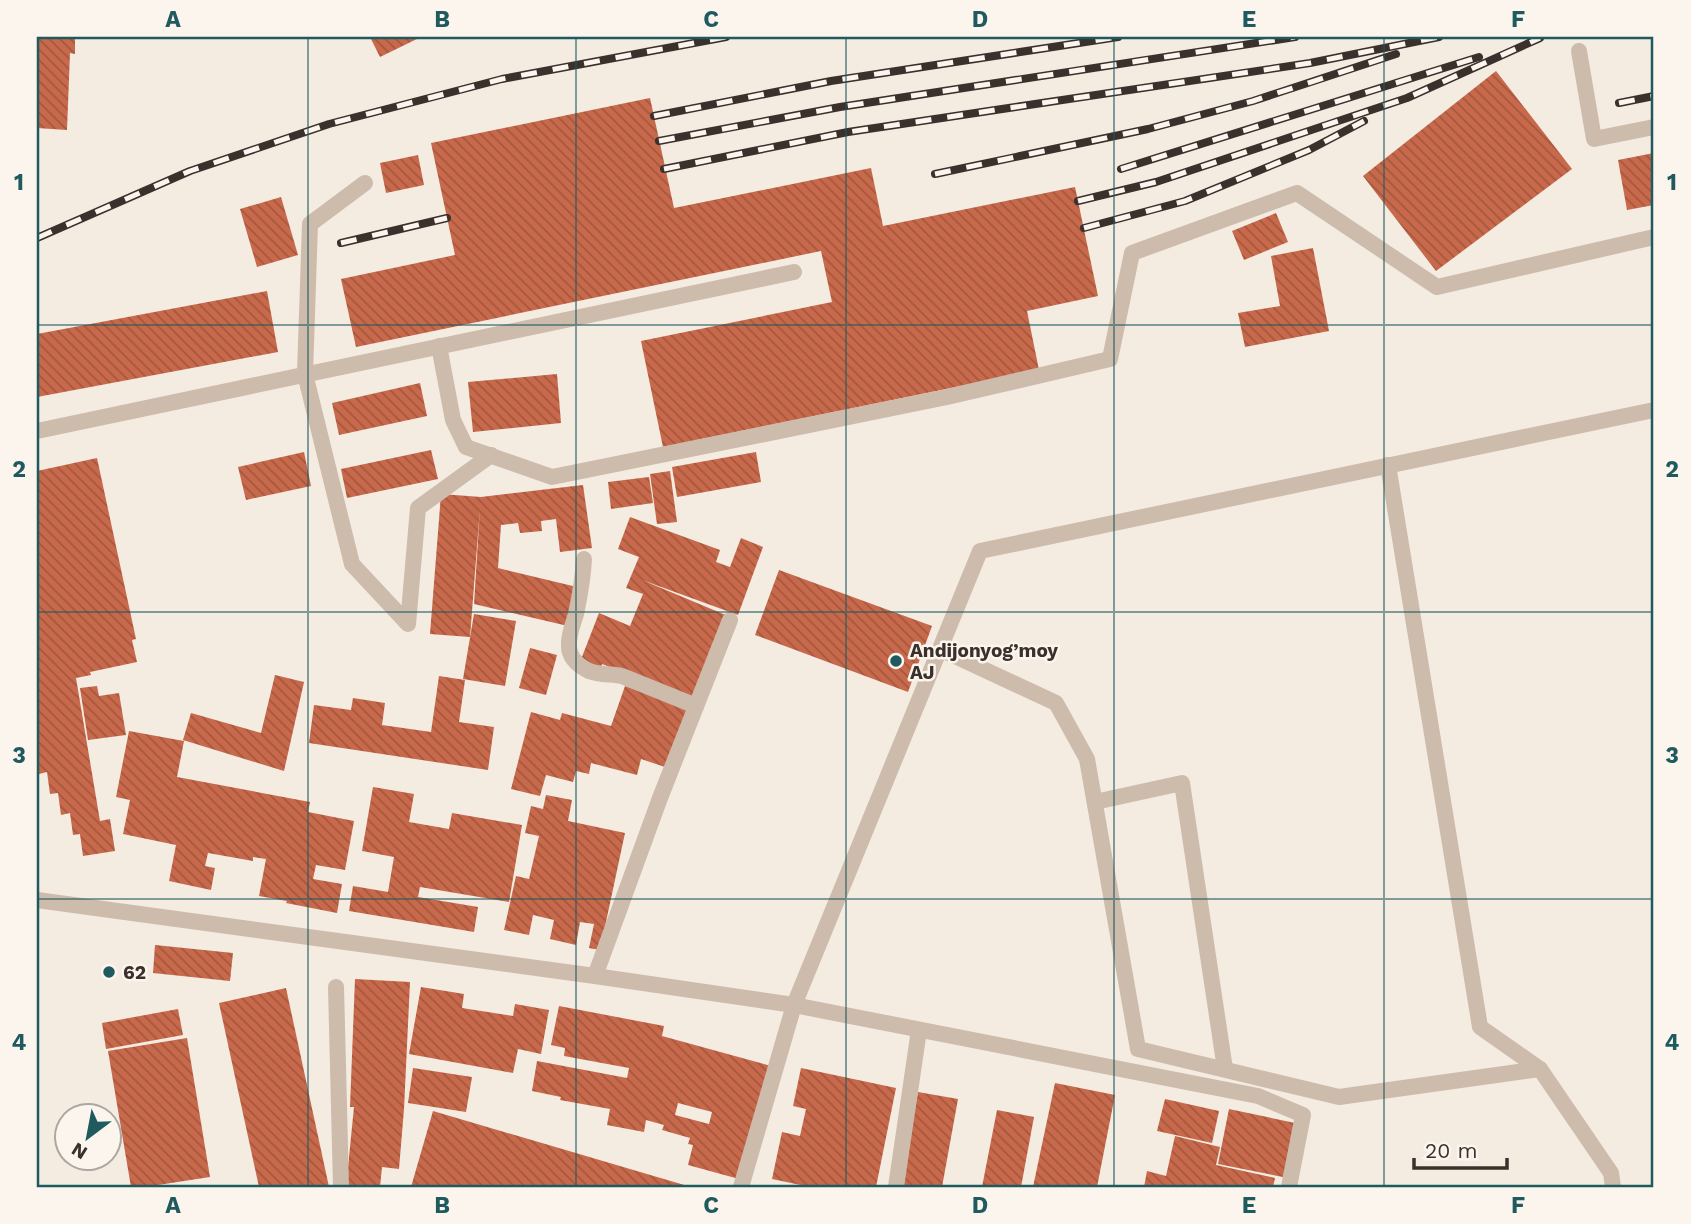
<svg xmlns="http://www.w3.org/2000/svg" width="1691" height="1224" font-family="'Work Sans',sans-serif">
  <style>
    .building { fill: url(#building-back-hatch); fill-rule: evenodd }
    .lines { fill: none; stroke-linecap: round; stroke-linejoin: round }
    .service { stroke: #cdbbac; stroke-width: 16 }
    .rail-casing { stroke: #3b302b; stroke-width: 8 }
    .rail { stroke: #fbf5ee; stroke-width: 5; stroke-dasharray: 16; stroke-linecap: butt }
    .grid { fill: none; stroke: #1f5a5e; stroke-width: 2; stroke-opacity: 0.55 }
    .poi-dot { fill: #1f5a5e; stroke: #fbf5ee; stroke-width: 2.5 }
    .labels { text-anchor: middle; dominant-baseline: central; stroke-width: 5; stroke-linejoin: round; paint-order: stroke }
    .poi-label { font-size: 19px; font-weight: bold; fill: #3b302b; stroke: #fbf5ee; text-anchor: start }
    .neatline { fill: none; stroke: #1f5a5e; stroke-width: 2.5 }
    .grid-label { font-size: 23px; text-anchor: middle; font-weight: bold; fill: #1f5a5e }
  </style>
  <defs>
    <pattern id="building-back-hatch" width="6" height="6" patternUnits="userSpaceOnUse" patternTransform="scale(1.75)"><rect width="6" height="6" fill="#c8694b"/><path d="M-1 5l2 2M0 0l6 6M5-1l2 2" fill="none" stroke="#a4573f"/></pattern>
  </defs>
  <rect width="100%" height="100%" fill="#f4ebe1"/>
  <g class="building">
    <polygon points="37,37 75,37 75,54 70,53 67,130 37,128"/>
    <polygon points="370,37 421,37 380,57"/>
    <polygon points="1496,71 1572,169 1436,271 1363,176"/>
    <polygon points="650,98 674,208 871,168 883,226 1075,187 1098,296 1027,311 1039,370 663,447 641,341 832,302 821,251 356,347 341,279 455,255 431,143"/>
    <polygon points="1654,153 1654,205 1627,210 1618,160"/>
    <polygon points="418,155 424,185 386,193 380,163"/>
    <polygon points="281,197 298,255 257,267 240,209"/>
    <polygon points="1276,213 1288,242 1244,260 1232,231"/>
    <polygon points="1313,248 1329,331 1245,347 1238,313 1280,306 1271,256"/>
    <polygon points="267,291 278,352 37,397 37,334"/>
    <polygon points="557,374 561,423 473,432 468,382"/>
    <polygon points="420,383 427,416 339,435 332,403"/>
    <polygon points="431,450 438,479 347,498 341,469"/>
    <polygon points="304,452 311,486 246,500 238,467"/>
    <polygon points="756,452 761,482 677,497 672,467"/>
    <polygon points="97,458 136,639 132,640 137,662 90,672 91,675 76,678 100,821 110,819 115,851 83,856 80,834 73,835 70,813 61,815 58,793 50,794 47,772 39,774 37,760 37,471"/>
    <polygon points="670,471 677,522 657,524 650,474"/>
    <polygon points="649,477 653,503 611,509 608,482"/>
    <polygon points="583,485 592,548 560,552 556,519 541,521 542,531 520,533 518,523 501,525 498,568 577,587 568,626 474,604 480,508 470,637 430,634 441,494 481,497"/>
    <polygon points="630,517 720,550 716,562 730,567 741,538 763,547 738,615 642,580 728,616 694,700 602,664 600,670 580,662 599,613 630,626 643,594 626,588 639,557 618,549"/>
    <polygon points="779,570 932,626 908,692 755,635"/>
    <polygon points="474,614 516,621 505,686 463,679"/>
    <polygon points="530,648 557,655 546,695 519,688"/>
    <polygon points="275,675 304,682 284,771 183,740 191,713 261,733"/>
    <polygon points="439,676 465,680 459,722 494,727 488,770 309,743 314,705 351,710 353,698 385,703 382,725 431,732"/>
    <polygon points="97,686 99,696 119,693 126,735 88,740 80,688"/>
    <polygon points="625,686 688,708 668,768 641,759 637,775 591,763 589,774 576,771 573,782 546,775 540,796 511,789 531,712 560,720 562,713 611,726"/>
    <polygon points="129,731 184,741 177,777 310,802 308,812 354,821 345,870 316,865 313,879 342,884 337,913 286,903 287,901 259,896 266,859 253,857 253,861 208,853 205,866 215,868 211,890 169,881 176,845 123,834 130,800 116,797"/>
    <polygon points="373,787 414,794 409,822 449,829 452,813 522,825 509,902 420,887 418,897 478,907 474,932 349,911 353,886 388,892 394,857 362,851"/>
    <polygon points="546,795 572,800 568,821 625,833 600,950 589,948 594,924 580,922 576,945 550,939 554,920 533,915 529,935 504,930 516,876 529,879 539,836 525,833 531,806 543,809"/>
    <polygon points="155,945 233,953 230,981 153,973"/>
    <polygon points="355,979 410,982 404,1109 399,1169 382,1167 380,1187 346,1187 354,1107 350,1107"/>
    <polygon points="421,987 464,994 462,1008 513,1016 515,1004 549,1010 541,1054 518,1049 513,1073 409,1054"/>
    <polygon points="286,988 329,1187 259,1187 219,1003"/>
    <path d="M559,1006L664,1026L662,1036L771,1066L739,1179L688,1165L693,1145L688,1144L690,1138L662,1130L664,1125L646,1120L644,1132L607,1125L610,1109L560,1100L561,1097L532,1091L537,1061L627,1078L629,1068L564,1056L565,1048L551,1045ZM678,1103L712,1112L709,1124L675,1115Z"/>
    <polygon points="178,1009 183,1035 106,1049 102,1023"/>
    <polygon points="187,1038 210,1177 145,1187 131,1187 108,1051"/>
    <polygon points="413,1068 472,1077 466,1112 408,1103"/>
    <polygon points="801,1068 896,1088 876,1187 810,1187 772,1179 782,1132 800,1136 806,1109 793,1106"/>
    <polygon points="1055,1083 1115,1095 1097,1187 1033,1187"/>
    <polygon points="918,1092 958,1099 942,1187 901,1187"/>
    <polygon points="1165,1099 1219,1111 1212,1143 1157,1131"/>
    <polygon points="1229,1109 1295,1123 1283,1177 1218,1164"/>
    <polygon points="997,1110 1034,1117 1021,1187 982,1187"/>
    <polygon points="433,1111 691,1187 411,1187"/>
    <polygon points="1175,1136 1220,1147 1216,1165 1275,1178 1273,1187 1144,1187 1147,1171 1166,1176"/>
  </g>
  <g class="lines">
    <g class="service">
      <polyline points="1579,51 1594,139 1654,127"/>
      <polyline points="365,183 310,224 305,374 352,564 408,624 418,508 491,455"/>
      <polyline points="439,346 453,420 466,447 552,477 947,397 1110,359 1132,253 1297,193 1437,287 1654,237"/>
      <polyline points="37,431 794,272"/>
      <polyline points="1388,465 1480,1027 1540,1069 1611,1173 1613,1187"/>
      <path d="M584,559C583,578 580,595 576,614C573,624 568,636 569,646C569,658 579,666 589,671C599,675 611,674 622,676L696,706"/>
      <polyline points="940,649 1056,703 1087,759 1138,1049 1339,1097 1540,1069"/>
      <polyline points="1095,802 1182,783 1225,1069"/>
      <polyline points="37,900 595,976 794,1005 1258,1096 1303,1115 1289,1187"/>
      <polyline points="595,976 660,798 730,620"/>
      <polyline points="336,987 341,1187"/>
      <polyline points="741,1187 794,1005 980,551 1654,410"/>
      <polyline points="896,1187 919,1030"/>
    </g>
    <g class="rail-casing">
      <g id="rail">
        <polyline points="1619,103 1654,96"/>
        <polyline points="654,116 831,81 1118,37"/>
        <polyline points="659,141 840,107 1295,37"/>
        <polyline points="664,169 848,132 1310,63 1439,37"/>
        <polyline points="1121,169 1479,57"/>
        <polyline points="935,174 1148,129 1253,101 1396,54"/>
        <polyline points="1078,201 1156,182 1407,98 1540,38"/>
        <polyline points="1084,228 1185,201 1309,150 1364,121"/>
        <polyline points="37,238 190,171 329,124 502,79 726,37"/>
        <polyline points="341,243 447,218"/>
      </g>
    </g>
    <use href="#rail" class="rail"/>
  </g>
  <path class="grid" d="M308,37V1187M576,37V1187M846,37V1187M1114,37V1187M1384,37V1187M37,325H1654M37,612H1654M37,899H1654"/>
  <g class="poi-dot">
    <circle cx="896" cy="661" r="7"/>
    <circle cx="109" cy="972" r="7"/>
  </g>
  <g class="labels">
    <g class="poi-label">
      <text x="910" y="650">Andijonyog’moy<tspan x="910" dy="22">AJ</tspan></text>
      <text x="123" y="972">62</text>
    </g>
  </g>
  <rect width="1691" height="1224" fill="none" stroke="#fbf5ee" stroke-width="77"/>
  <g transform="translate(88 1137) rotate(212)"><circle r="33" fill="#fbf5ee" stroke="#aea6a0" stroke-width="2"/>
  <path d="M0-5L12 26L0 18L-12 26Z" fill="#1f5a5e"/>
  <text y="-10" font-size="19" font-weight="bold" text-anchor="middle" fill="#3b302b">N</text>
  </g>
  <path d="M1414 1158v10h93v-10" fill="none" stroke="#3b302b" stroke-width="3.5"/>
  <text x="1425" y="1158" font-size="21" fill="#3b302b" stroke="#fbf5ee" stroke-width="5" paint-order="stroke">20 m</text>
  <rect x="38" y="38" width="1614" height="1148" class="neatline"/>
  <g class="grid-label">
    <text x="173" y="27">A</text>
    <text x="442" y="27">B</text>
    <text x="711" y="27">C</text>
    <text x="980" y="27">D</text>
    <text x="1249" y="27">E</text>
    <text x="1518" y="27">F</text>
    <text x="19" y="190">1</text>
    <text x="1672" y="190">1</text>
    <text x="19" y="477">2</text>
    <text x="1672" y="477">2</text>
    <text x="19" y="763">3</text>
    <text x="1672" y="763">3</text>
    <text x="19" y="1050">4</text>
    <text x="1672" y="1050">4</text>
    <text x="173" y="1213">A</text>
    <text x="442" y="1213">B</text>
    <text x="711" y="1213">C</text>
    <text x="980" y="1213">D</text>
    <text x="1249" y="1213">E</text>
    <text x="1518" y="1213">F</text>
  </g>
</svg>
